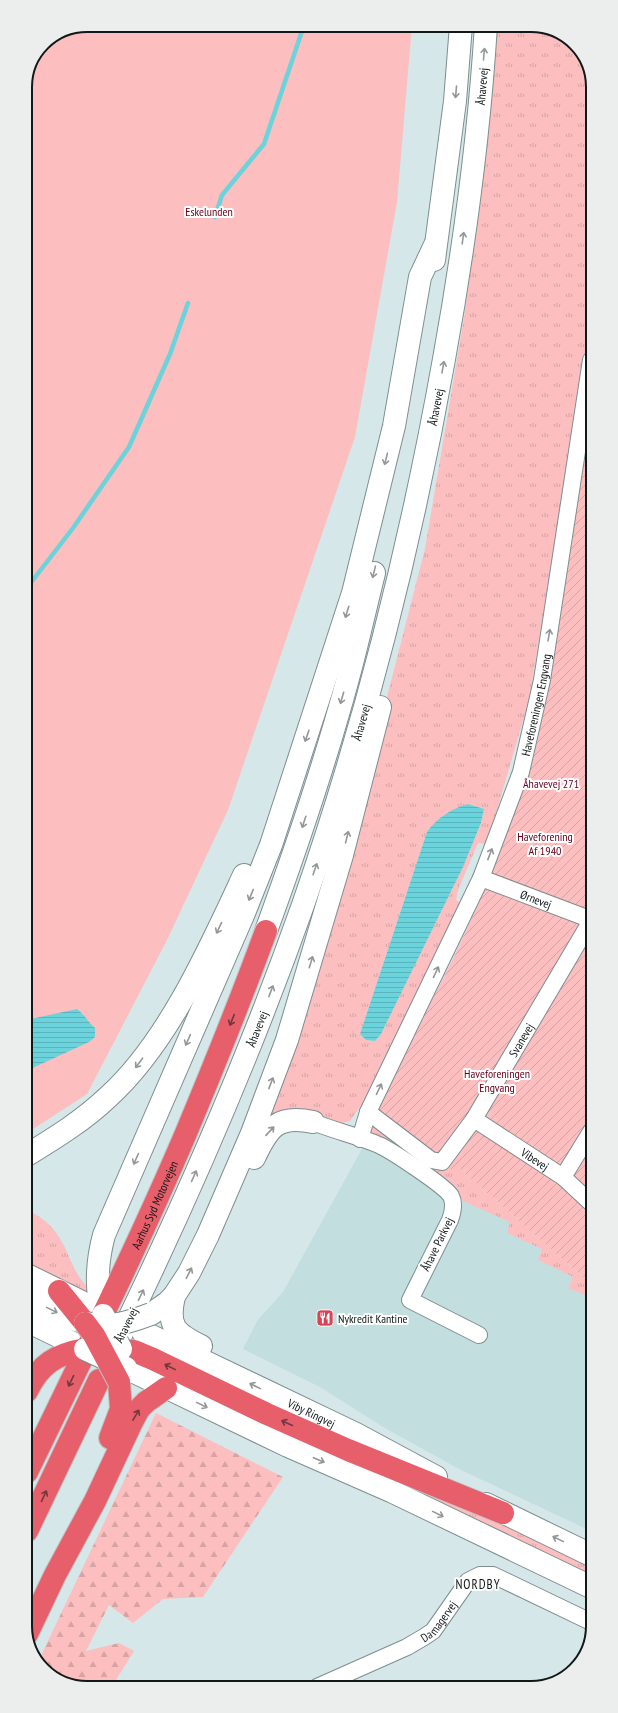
<svg xmlns="http://www.w3.org/2000/svg" width="618" height="1713" font-family="'PT Sans Narrow',sans-serif">
  <style>
    .built { fill: #c2dedf }
    .grass { fill: url(#grass-tufts); fill-rule: evenodd }
    .forest { fill: url(#forest-firs) }
    .park { fill: #fcbebf }
    .garden { fill: url(#garden-furrows) }
    .water { fill: url(#water-rules) }
    .lines { fill: none; stroke-linecap: round; stroke-linejoin: round }
    .stream { stroke: #6ad3db; stroke-width: 4.5 }
    .street-casing { stroke: #7d8e8f; stroke-width: 18 }
    .secondary-casing { stroke: #7d8e8f; stroke-width: 24 }
    .highway-casing { stroke: #c1c3c3; stroke-width: 24 }
    .street { stroke: #fff; stroke-width: 16 }
    .secondary { stroke: #fff; stroke-width: 22 }
    .highway { stroke: #e65f6b; stroke-width: 22 }
    .secondary-bridge-casing { stroke: #7d8e8f; stroke-width: 24; stroke-linecap: butt }
    .highway-bridge-casing { stroke: #c1c3c3; stroke-width: 24; stroke-linecap: butt }
    .secondary-bridge { stroke: #fff; stroke-width: 22 }
    .highway-bridge { stroke: #e65f6b; stroke-width: 22 }
    .oneway { stroke: #949797 }
    .oneway2 { stroke: #71383d }
    .labels { text-anchor: middle; dominant-baseline: central; stroke-width: 4; stroke-linejoin: round; paint-order: stroke }
    .street-label { font-size: 12px; fill: #111818; stroke: #fff }
    .park-label { font-size: 12px; fill: #660219; stroke: #fff }
    .poi-label { font-size: 12px; fill: #111818; stroke: #fff; text-anchor: start }
    .neighbourhood-label { font-size: 13px; letter-spacing: 1px; fill: #111818; stroke: #fff }
    .rim { fill: none; stroke: #111818; stroke-width: 2 }
  </style>
  <defs>
    <pattern id="grass-tufts" width="24" height="20" patternUnits="userSpaceOnUse"><rect width="24" height="20" fill="#fcbebf"/><path d="M3 7l-1-3M5 7V3M7 7l1-3M15 17l-1-3M17 17v-4M19 17l1-3" fill="none" stroke="#d7a3a3"/></pattern>
    <pattern id="forest-firs" width="22" height="20" patternUnits="userSpaceOnUse"><rect width="22" height="20" fill="#fcbebf"/><path d="M5 1l3.5 6h-7zM16 11l3.5 6h-7z" fill="#d7a3a3"/></pattern>
    <pattern id="garden-furrows" width="10" height="10" patternUnits="userSpaceOnUse"><rect width="10" height="10" fill="#fcbebf"/><path d="M-1 1l2-2M0 10L10 0M9 11l2-2" fill="none" stroke="#d7a3a3"/></pattern>
    <pattern id="water-rules" width="6" height="5" patternUnits="userSpaceOnUse"><rect width="6" height="5" fill="#6ad3db"/><path d="M0 2.5h6" fill="none" stroke="#5bb4bb"/></pattern>
  </defs>
  <rect width="100%" height="100%" fill="#d5e7e8"/>
  <polygon class="built" points="368,1138 458,1167 593,1287 593,1532 461,1470 383,1427 320,1387 243,1349 257,1321 283,1292"/>
  <g class="grass">
    <path d="M496,25H535L572,40L591,71V327L529,700L487,844L478,843L458,890L456,900L460,903L369,1094L350,1121L342,1123L269,1119L333,907L425,549L464,318L477,221ZM468,804L484,809L481,824L463,867L381,1034L375,1041L366,1040L360,1034L427,832Z"/>
    <polygon points="369,1121 458,1167 593,1286 593,1298 568,1288 573,1277 538,1260 542,1249 507,1233 510,1222 465,1202 368,1138"/>
    <path d="M27,1210C40,1216 52,1225 59,1237C70,1254 73,1274 89,1288L86,1295L27,1265Z"/>
    <polygon points="166,1375 518,1531 593,1566 593,1578"/>
  </g>
  <polygon class="forest" points="156,1413 283,1477 203,1597 163,1599 133,1623 109,1605 86,1651 119,1643 134,1651 111,1688 83,1688 49,1675 39,1660"/>
  <polygon class="park" points="87,25 220,25 225,27 226,25 412,25 397,202 355,437 228,810 167,940 87,1094 27,1133 25,84 43,43"/>
  <polygon class="garden" points="591,349 593,1286 458,1167 437,1173 369,1121 451,963 485,890 488,872 539,672"/>
  <g class="water">
    <path d="M468,804L484,809L481,823L463,867L381,1034L375,1041L366,1040L360,1034L427,832C437,818 451,809 468,804Z"/>
    <path d="M77,1009C84,1014 88,1022 95,1028V1037L89,1042L26,1071V1020Z"/>
  </g>
  <g class="lines">
    <g class="stream">
      <polyline points="215,217 222,195 264,144 304,25"/>
      <polyline points="26,589 73,528 129,447 170,354 188,303"/>
    </g>
    <g class="street-casing">
      <g id="street">
        <path id="s1" d="M481,878L592,920"/>
        <path id="s2" d="M368,1112L431,1160L442,1162L474,1119L592,919"/>
        <path id="s3" d="M474,1119L563,1177L592,1204"/>
        <path d="M313,1122C335,1131 358,1136 379,1145C392,1151 445,1186 451,1196C455,1204 453,1212 450,1220L410,1300L479,1335"/>
        <path id="s4" d="M360,1139L368,1112L481,878L521,772L542,680L591,360"/>
        <polyline points="563,1177 592,1130"/>
        <path id="s5" d="M317,1687L407,1647L424,1637L433,1631L468,1581L480,1575H493L593,1623"/>
      </g>
    </g>
    <g class="secondary-casing">
      <g id="secondary">
        <polyline points="434,260 455,101 461,25"/>
        <path d="M266,931C296,849 324,766 347,682C357,646 365,609 374,573"/>
        <path d="M27,1155C55,1138 84,1120 108,1097C168,1043 210,948 244,875"/>
        <path d="M254,1158C268,1128 277,1114 313,1122"/>
        <polyline points="27,1275 102,1312"/>
        <path d="M174,1296C167,1327 175,1333 201,1346"/>
        <polyline points="27,1298 66,1317 85,1323"/>
        <path d="M102,1312C95,1285 97,1261 104,1235L244,913L271,845L353,593L394,426L420,277L435,245"/>
        <polyline points="151,1314 167,1303 174,1296 189,1273 208,1235 252,1133 287,1040 342,855 380,707"/>
        <polyline points="27,1321 85,1349"/>
        <path id="s6" d="M143,1332L356,1434L436,1477"/>
        <path id="s7" d="M121,1335C189,1195 251,1052 303,905C365,727 411,544 444,359C464,249 479,137 486,25"/>
        <polyline points="126,1368 288,1446 393,1492 593,1588"/>
        <polyline points="486,1504 593,1556"/>
      </g>
    </g>
    <g class="highway-casing">
      <g id="highway">
        <polyline points="59,1291 85,1323"/>
        <polyline points="121,1349 134,1351 153,1359 267,1414 348,1450 503,1513"/>
        <path d="M27,1391C40,1364 56,1354 85,1349"/>
        <polyline points="110,1438 121,1409 119,1382"/>
        <path id="s8" d="M27,1472C81,1360 137,1248 186,1133C214,1066 241,999 266,931"/>
        <polyline points="27,1531 99,1380"/>
        <polyline points="27,1634 55,1575 95,1501 132,1422 139,1409 146,1402 166,1388"/>
      </g>
    </g>
    <use href="#street" class="street"/>
    <use href="#secondary" class="secondary"/>
    <use href="#highway" class="highway"/>
    <g class="secondary-bridge-casing">
      <g id="secondary-bridge">
        <polyline points="103,1315 121,1349"/>
        <path d="M85,1323C112,1328 127,1323 151,1314"/>
        <polyline points="85,1349 126,1368"/>
      </g>
    </g>
    <g class="highway-bridge-casing">
      <polyline id="highway-bridge" points="85,1323 94,1335 119,1382"/>
    </g>
    <use href="#secondary-bridge" class="secondary-bridge"/>
    <use href="#highway-bridge" class="highway-bridge"/>
  </g>
  <defs><path id="oneway-shaft" d="M-6 0H5M1.5-3L5.5 0L1.5 3" fill="none" stroke-width="1.6" stroke-linecap="round" stroke-linejoin="round"/></defs>
  <g class="oneway">
    <use href="#oneway-shaft" transform="translate(484 54) rotate(-85)"/>
    <use href="#oneway-shaft" transform="translate(456 92) rotate(95)"/>
    <use href="#oneway-shaft" transform="translate(463 238) rotate(-82)"/>
    <use href="#oneway-shaft" transform="translate(443 367) rotate(-80)"/>
    <use href="#oneway-shaft" transform="translate(386 459) rotate(104)"/>
    <use href="#oneway-shaft" transform="translate(374 572) rotate(104)"/>
    <use href="#oneway-shaft" transform="translate(347 612) rotate(107)"/>
    <use href="#oneway-shaft" transform="translate(549 635) rotate(-81)"/>
    <use href="#oneway-shaft" transform="translate(342 698) rotate(106)"/>
    <use href="#oneway-shaft" transform="translate(307 736) rotate(109)"/>
    <use href="#oneway-shaft" transform="translate(304 822) rotate(108)"/>
    <use href="#oneway-shaft" transform="translate(347 837) rotate(-76)"/>
    <use href="#oneway-shaft" transform="translate(490 854) rotate(-69)"/>
    <use href="#oneway-shaft" transform="translate(315 869) rotate(-71)"/>
    <use href="#oneway-shaft" transform="translate(251 895) rotate(112)"/>
    <use href="#oneway-shaft" transform="translate(219 928) rotate(115)"/>
    <use href="#oneway-shaft" transform="translate(311 962) rotate(-73)"/>
    <use href="#oneway-shaft" transform="translate(436 972) rotate(-65)"/>
    <use href="#oneway-shaft" transform="translate(271 991) rotate(-69)"/>
    <use href="#oneway-shaft" transform="translate(188 1040) rotate(114)"/>
    <use href="#oneway-shaft" transform="translate(139 1063) rotate(127)"/>
    <use href="#oneway-shaft" transform="translate(271 1083) rotate(-69)"/>
    <use href="#oneway-shaft" transform="translate(379 1089) rotate(-65)"/>
    <use href="#oneway-shaft" transform="translate(270 1131) rotate(-47)"/>
    <use href="#oneway-shaft" transform="translate(136 1159) rotate(114)"/>
    <use href="#oneway-shaft" transform="translate(194 1176) rotate(-66)"/>
    <use href="#oneway-shaft" transform="translate(189 1273) rotate(-63)"/>
    <use href="#oneway-shaft" transform="translate(141 1295) rotate(-64)"/>
    <use href="#oneway-shaft" transform="translate(52 1310) rotate(26)"/>
    <use href="#oneway-shaft" transform="translate(255 1386) rotate(-154)"/>
    <use href="#oneway-shaft" transform="translate(202 1405) rotate(26)"/>
    <use href="#oneway-shaft" transform="translate(319 1460) rotate(23)"/>
    <use href="#oneway-shaft" transform="translate(438 1514) rotate(26)"/>
    <use href="#oneway-shaft" transform="translate(558 1539) rotate(-154)"/>
  </g>
  <g class="oneway2">
    <use href="#oneway-shaft" transform="translate(232 1020) rotate(112)"/>
    <use href="#oneway-shaft" transform="translate(170 1367) rotate(-154)"/>
    <use href="#oneway-shaft" transform="translate(71 1381) rotate(116)"/>
    <use href="#oneway-shaft" transform="translate(136 1415) rotate(-60)"/>
    <use href="#oneway-shaft" transform="translate(287 1423) rotate(-156)"/>
    <use href="#oneway-shaft" transform="translate(44 1496) rotate(-65)"/>
  </g>
  <defs>
    <g id="restaurant-square" transform="scale(0.9)"><rect x="-9" y="-9" width="18" height="18" rx="4" fill="#d64556" stroke="#fff"/><path d="M-5-6h1v4h1v-4h1v4h1v-4h1v5L-1.5 .5V6h-2V.5L-5-1ZM5-6V6H3V1.5H1.5Q1.5-4 5-6Z" fill="#fff"/></g>
  </defs>
  <g fill-rule="evenodd">
    <use href="#restaurant-square" x="325" y="1318"/>
  </g>
  <g class="labels">
    <g class="street-label">
      <text stroke="none"><textPath href="#s7" startOffset="1307">Åhavevej</textPath></text>
      <text stroke="none"><textPath href="#s7" startOffset="983">Åhavevej</textPath></text>
      <text stroke="none"><textPath href="#s4" startOffset="470">Haveforeningen Engvang</textPath></text>
      <text stroke="none"><textPath href="#s7" startOffset="659">Åhavevej</textPath></text>
      <text stroke="none"><textPath href="#s1" startOffset="59">Ørnevej</textPath></text>
      <text stroke="none"><textPath href="#s7" startOffset="335">Åhavevej</textPath></text>
      <text stroke="none"><textPath href="#s2" startOffset="236">Svanevej</textPath></text>
      <text stroke="none"><textPath href="#s3" startOffset="73">Vibevej</textPath></text>
      <text stroke="none"><textPath href="#s8" startOffset="296">Aarhus Syd Motorvejen</textPath></text>
      <text transform="translate(437 1244) rotate(-64)">Åhave Parkvej</text>
      <text transform="translate(126 1325) rotate(-64)">Åhavevej</text>
      <text stroke="none"><textPath href="#s6" startOffset="187">Viby Ringvej</textPath></text>
      <text stroke="none"><textPath href="#s5" startOffset="140">Damagervej</textPath></text>
    </g>
    <g class="park-label">
      <text x="209" y="211">Eskelunden</text>
      <text x="551" y="783">Åhavevej 271</text>
      <text x="545" y="836">Haveforening<tspan x="545" dy="14">Af 1940</tspan></text>
      <text x="497" y="1073">Haveforeningen<tspan x="497" dy="14">Engvang</tspan></text>
    </g>
    <g class="poi-label">
      <text x="338" y="1318">Nykredit Kantine</text>
    </g>
    <g class="neighbourhood-label">
      <text x="478" y="1584">NORDBY</text>
    </g>
  </g>
  <path d="M0 0H618V1713H0ZM87 32H531A55 55 0 0 1 586 87V1626A55 55 0 0 1 531 1681H87A55 55 0 0 1 32 1626V87A55 55 0 0 1 87 32Z" fill="#eceded" fill-rule="evenodd"/>
  <path class="rim" d="M87 32H531A55 55 0 0 1 586 87V1626A55 55 0 0 1 531 1681H87A55 55 0 0 1 32 1626V87A55 55 0 0 1 87 32Z"/>
</svg>
